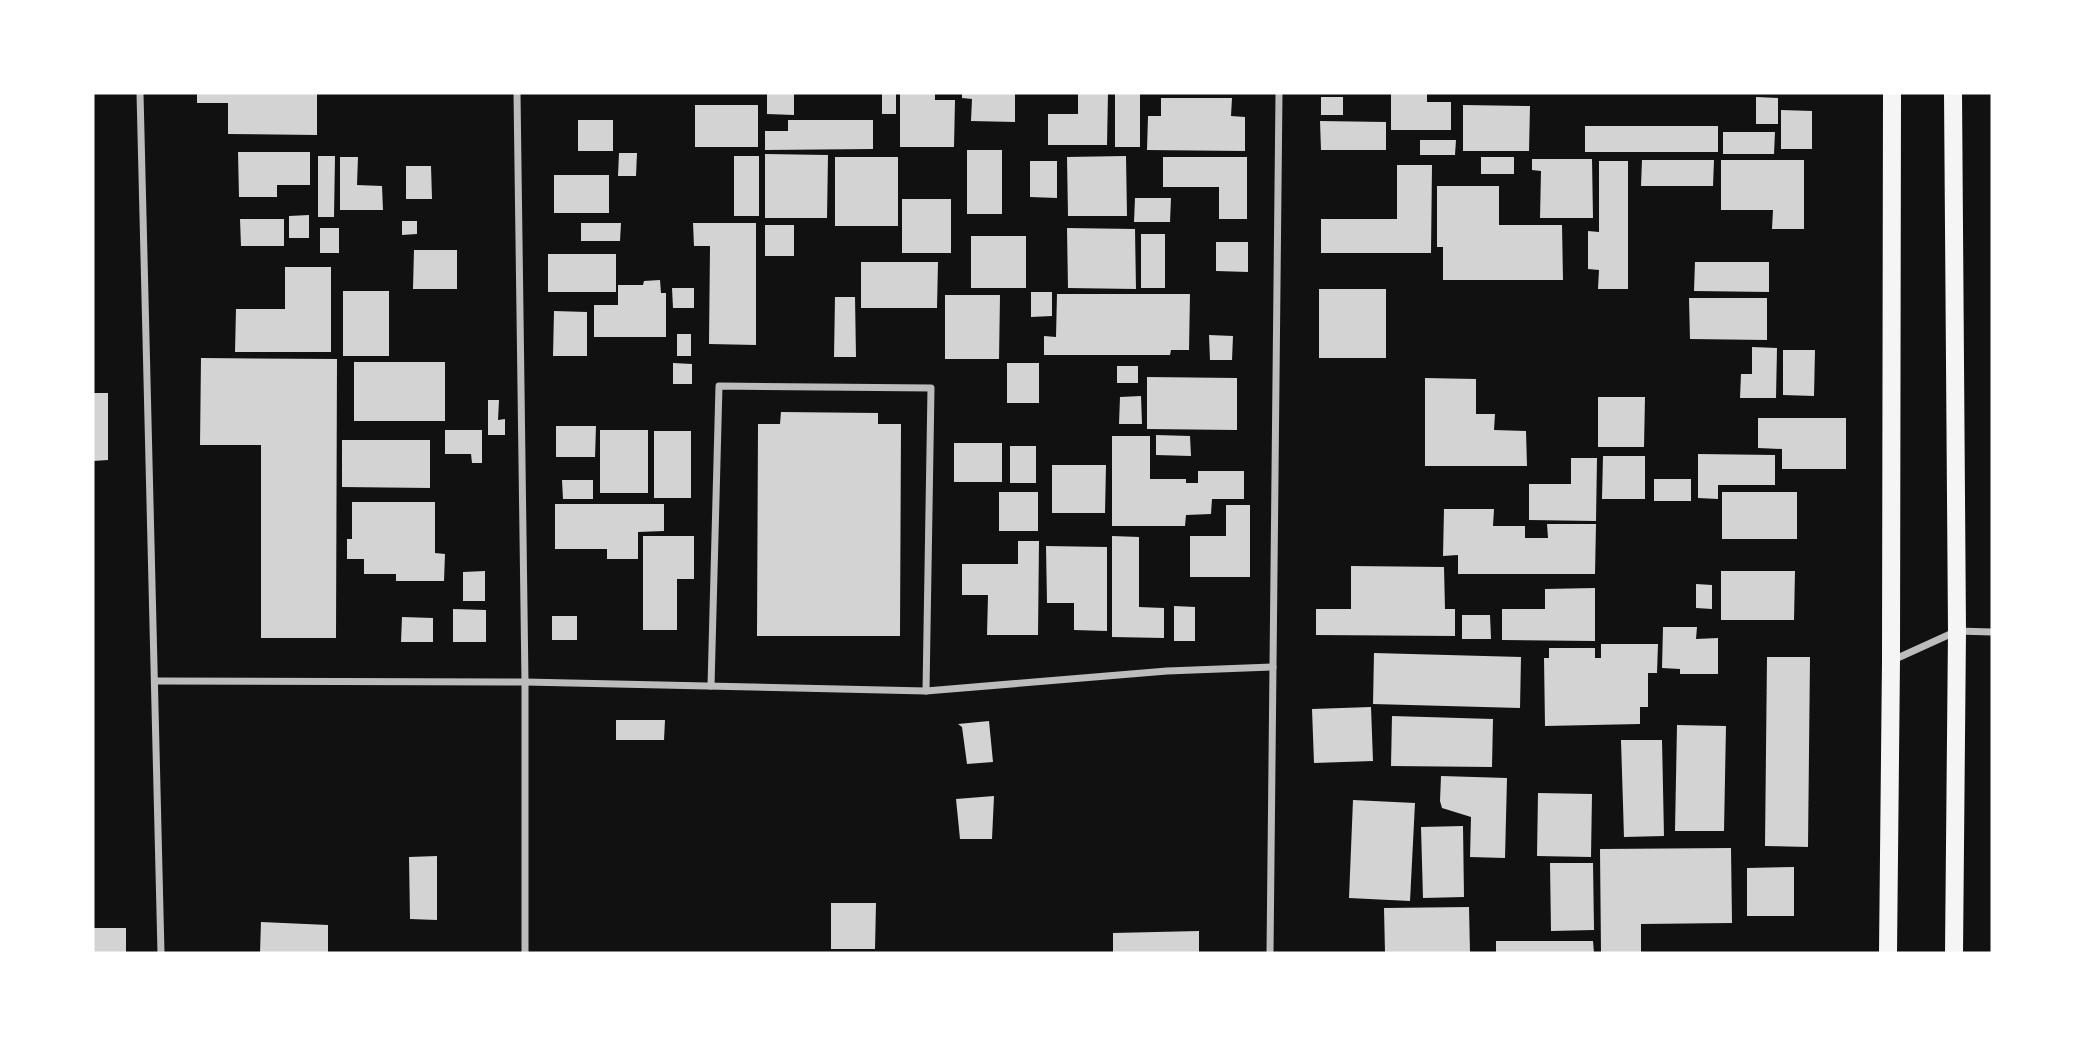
<svg xmlns="http://www.w3.org/2000/svg" width="2085" height="1046" font-family="'Space Grotesk',sans-serif">
  <style>
    .building { fill: #d3d3d3 }
    .lines { fill: none; stroke-linecap: round; stroke-linejoin: round }
    .minor { stroke: #bcbcbc; stroke-width: 7 }
    .primary { stroke: #f5f5f5; stroke-width: 18 }
  </style>
  <rect width="100%" height="100%" fill="#111"/>
  <g class="building">
    <polygon points="197,93 317,93 317,135 228,134 228,103 197,103"/>
    <polygon points="767,93 794,93 794,115 767,114"/>
    <rect x="882" y="93" width="14" height="21"/>
    <polygon points="900,93 935,93 935,100 955,100 954,147 900,147"/>
    <polygon points="962,93 1015,93 1015,122 971,121 972,99 962,98"/>
    <polygon points="1078,93 1108,93 1107,145 1048,145 1048,114 1078,114"/>
    <rect x="1115" y="93" width="25" height="54"/>
    <polygon points="1391,93 1427,93 1427,102 1451,102 1451,130 1391,130"/>
    <rect x="1321" y="97" width="22" height="18"/>
    <polygon points="1756,97 1778,98 1778,124 1756,124"/>
    <polygon points="1161,98 1232,98 1231,116 1245,117 1245,151 1147,150 1148,116 1161,116"/>
    <rect x="695" y="105" width="63" height="42"/>
    <polygon points="1463,105 1530,106 1529,151 1463,151"/>
    <polygon points="1781,110 1812,111 1812,149 1781,149"/>
    <rect x="578" y="120" width="35" height="31"/>
    <polygon points="788,120 873,120 873,149 765,150 765,131 788,131"/>
    <polygon points="1320,121 1386,122 1386,150 1321,150"/>
    <rect x="1585" y="126" width="133" height="26"/>
    <polygon points="1723,132 1775,132 1774,154 1723,154"/>
    <polygon points="1420,140 1456,140 1455,155 1420,155"/>
    <rect x="967" y="150" width="35" height="64"/>
    <polygon points="238,152 310,152 310,185 277,185 277,197 239,197"/>
    <polygon points="619,153 637,153 636,176 618,176"/>
    <polygon points="765,154 828,155 827,218 765,218"/>
    <polygon points="318,156 335,156 334,217 318,217"/>
    <rect x="734" y="156" width="25" height="60"/>
    <polygon points="1126,156 1127,216 1068,216 1067,157"/>
    <polygon points="340,157 358,157 357,185 382,186 383,210 340,210"/>
    <rect x="835" y="157" width="63" height="69"/>
    <polygon points="1163,157 1247,157 1247,219 1219,219 1219,187 1163,187"/>
    <rect x="1481" y="157" width="33" height="17"/>
    <polygon points="1532,159 1592,159 1593,218 1540,218 1541,171 1532,170"/>
    <polygon points="1642,160 1714,160 1713,186 1641,186"/>
    <polygon points="1721,160 1804,160 1804,229 1772,229 1773,210 1721,210"/>
    <polygon points="1030,161 1057,161 1057,198 1030,197"/>
    <polygon points="1599,161 1628,161 1628,289 1598,289 1599,270 1588,269 1588,231 1599,232"/>
    <polygon points="1397,165 1432,165 1431,253 1321,253 1321,219 1397,219"/>
    <polygon points="406,166 431,166 432,199 406,199"/>
    <rect x="554" y="175" width="55" height="38"/>
    <polygon points="1437,186 1499,186 1499,225 1562,225 1563,280 1443,280 1443,247 1437,247"/>
    <polygon points="1135,198 1171,198 1170,222 1134,222"/>
    <rect x="902" y="199" width="49" height="54"/>
    <polygon points="309,215 309,238 289,238 289,216"/>
    <polygon points="240,219 284,219 284,246 241,246"/>
    <polygon points="402,221 417,221 417,234 402,235"/>
    <polygon points="581,223 621,223 620,241 581,241"/>
    <polygon points="693,223 756,223 756,345 709,344 710,246 694,246"/>
    <rect x="765" y="225" width="29" height="31"/>
    <rect x="320" y="228" width="19" height="25"/>
    <polygon points="1067,228 1135,229 1136,289 1068,288"/>
    <rect x="1141" y="234" width="24" height="54"/>
    <rect x="971" y="236" width="55" height="52"/>
    <polygon points="1216,242 1248,242 1248,272 1216,271"/>
    <polygon points="414,250 457,250 457,289 413,289"/>
    <rect x="548" y="254" width="68" height="38"/>
    <polygon points="861,262 938,262 937,308 861,308"/>
    <polygon points="1695,262 1769,262 1769,292 1694,291"/>
    <polygon points="285,267 331,267 331,352 235,352 236,309 285,309"/>
    <polygon points="660,280 661,293 666,293 666,337 594,337 594,305 618,305 618,285 643,285 644,281"/>
    <polygon points="672,288 694,288 694,308 673,308"/>
    <rect x="1319" y="289" width="67" height="69"/>
    <rect x="343" y="291" width="46" height="65"/>
    <polygon points="1031,292 1052,292 1052,316 1031,317"/>
    <polygon points="1057,294 1190,294 1189,350 1171,350 1170,355 1044,355 1044,336 1056,337"/>
    <polygon points="945,295 1000,295 999,359 945,359"/>
    <polygon points="835,297 855,297 856,357 834,357"/>
    <polygon points="1689,298 1767,298 1767,340 1690,339"/>
    <polygon points="554,311 587,312 587,356 553,356"/>
    <rect x="677" y="334" width="14" height="22"/>
    <polygon points="1209,335 1233,336 1232,360 1210,360"/>
    <polygon points="1752,347 1777,348 1776,398 1740,398 1741,374 1752,374"/>
    <polygon points="1783,350 1815,350 1814,396 1783,395"/>
    <polygon points="201,358 337,359 336,638 261,638 261,445 200,445"/>
    <rect x="354" y="362" width="91" height="59"/>
    <polygon points="673,363 692,364 692,384 673,384"/>
    <rect x="1007" y="363" width="32" height="40"/>
    <rect x="1117" y="366" width="21" height="17"/>
    <polygon points="1147,377 1237,378 1237,430 1147,429"/>
    <polygon points="1425,378 1476,379 1476,414 1495,414 1494,430 1526,431 1527,466 1425,466"/>
    <polygon points="93,393 108,393 108,460 93,461"/>
    <polygon points="1141,396 1142,424 1119,424 1120,397"/>
    <polygon points="1598,397 1645,397 1644,447 1598,447"/>
    <polygon points="488,400 499,400 498,420 505,419 505,435 488,435"/>
    <polygon points="781,412 878,413 878,424 901,424 900,636 757,636 758,424 780,424"/>
    <polygon points="1758,418 1846,418 1846,469 1782,469 1782,449 1758,448"/>
    <polygon points="556,426 596,426 595,457 556,457"/>
    <polygon points="445,430 482,430 482,463 472,463 471,454 445,454"/>
    <rect x="600" y="430" width="48" height="63"/>
    <rect x="654" y="431" width="37" height="67"/>
    <polygon points="1156,435 1190,436 1191,456 1156,455"/>
    <polygon points="1112,436 1150,436 1150,479 1186,479 1186,483 1198,483 1198,471 1244,471 1244,499 1212,499 1211,514 1186,515 1185,526 1112,526"/>
    <polygon points="342,440 430,440 430,488 342,487"/>
    <rect x="954" y="443" width="48" height="39"/>
    <rect x="1010" y="446" width="26" height="37"/>
    <polygon points="1698,454 1775,455 1775,485 1718,485 1718,499 1698,498"/>
    <polygon points="1603,456 1645,456 1645,499 1602,499"/>
    <polygon points="1571,458 1597,458 1596,521 1529,520 1529,484 1571,484"/>
    <polygon points="1052,465 1106,465 1105,513 1052,513"/>
    <rect x="1654" y="479" width="37" height="22"/>
    <polygon points="562,480 593,480 593,499 563,499"/>
    <rect x="999" y="492" width="39" height="39"/>
    <rect x="1722" y="492" width="75" height="47"/>
    <polygon points="352,502 435,502 435,553 445,554 444,581 396,581 396,574 364,574 364,559 347,559 347,539 352,539"/>
    <polygon points="555,504 664,504 664,531 638,532 638,559 607,559 607,549 555,549"/>
    <polygon points="1226,505 1250,505 1250,577 1190,577 1190,536 1226,536"/>
    <polygon points="1444,509 1494,509 1493,526 1525,526 1525,538 1548,538 1547,524 1596,524 1595,574 1458,574 1458,555 1443,556"/>
    <polygon points="643,536 694,536 694,579 677,579 677,630 643,630"/>
    <polygon points="1112,536 1139,537 1139,607 1164,608 1164,638 1112,637"/>
    <polygon points="1018,541 1039,541 1038,635 987,635 988,595 962,595 962,564 1018,564"/>
    <polygon points="1046,546 1107,547 1107,631 1074,630 1074,603 1047,603"/>
    <polygon points="1351,566 1444,567 1445,609 1455,609 1455,636 1316,635 1316,609 1351,609"/>
    <polygon points="485,571 485,601 463,601 463,572"/>
    <polygon points="1721,571 1795,571 1794,620 1721,620"/>
    <polygon points="1696,584 1712,585 1712,609 1696,608"/>
    <polygon points="1595,588 1595,641 1502,640 1502,609 1545,609 1545,589"/>
    <polygon points="1174,606 1195,607 1195,641 1174,641"/>
    <polygon points="453,609 486,610 486,642 453,642"/>
    <polygon points="1462,615 1490,615 1491,639 1462,639"/>
    <rect x="552" y="616" width="25" height="24"/>
    <polygon points="402,617 433,618 433,642 401,642"/>
    <polygon points="1663,627 1697,627 1696,639 1718,638 1718,674 1680,674 1680,669 1662,668"/>
    <polygon points="1601,644 1658,644 1657,673 1648,673 1648,707 1640,707 1640,724 1545,726 1544,658 1549,658 1549,648 1595,648 1595,658 1601,658"/>
    <polygon points="1374,653 1521,657 1520,708 1373,704"/>
    <polygon points="1767,657 1810,657 1808,847 1765,846"/>
    <polygon points="1371,707 1373,761 1314,763 1312,709"/>
    <polygon points="1392,716 1493,719 1492,767 1391,766"/>
    <polygon points="616,720 665,720 664,740 616,740"/>
    <polygon points="989,721 993,762 967,764 962,727 958,724"/>
    <polygon points="1677,725 1726,726 1724,831 1675,831"/>
    <polygon points="1621,740 1662,740 1664,836 1624,837"/>
    <polygon points="1441,776 1507,778 1505,858 1470,857 1471,817 1442,808 1440,801"/>
    <polygon points="1538,793 1592,794 1591,857 1537,856"/>
    <polygon points="994,796 992,839 960,839 956,799"/>
    <polygon points="1353,800 1415,803 1410,901 1349,898"/>
    <polygon points="1463,826 1464,897 1423,898 1421,827"/>
    <polygon points="1731,848 1732,923 1641,924 1641,953 1601,953 1600,849"/>
    <polygon points="437,856 437,920 410,919 409,857"/>
    <polygon points="1550,863 1593,863 1594,930 1551,931"/>
    <polygon points="1794,867 1794,916 1747,916 1747,868"/>
    <polygon points="831,903 876,903 875,949 831,949"/>
    <polygon points="1469,907 1470,953 1385,953 1384,908"/>
    <polygon points="261,922 328,925 328,953 260,953"/>
    <rect x="93" y="928" width="33" height="25"/>
    <polygon points="1199,931 1199,953 1113,953 1113,933"/>
    <polygon points="1496,941 1593,941 1594,953 1496,953"/>
  </g>
  <g class="lines">
    <g class="minor">
      <polyline points="140,93 161,953"/>
      <polyline points="517,93 525,682 525,953"/>
      <polyline points="1891,661 1957,631 1992,632"/>
      <polyline points="155,681 525,682 926,691 1167,671 1273,667"/>
      <polyline points="711,686 719,386 931,388 926,691"/>
      <polyline points="1270,953 1279,93"/>
    </g>
    <g class="primary">
      <polyline points="1953,93 1957,631 1954,953"/>
      <polyline points="1888,953 1891,661 1892,93"/>
    </g>
  </g>
  <rect width="2085" height="1046" fill="none" stroke="#ffffff" stroke-width="189"/>
</svg>
